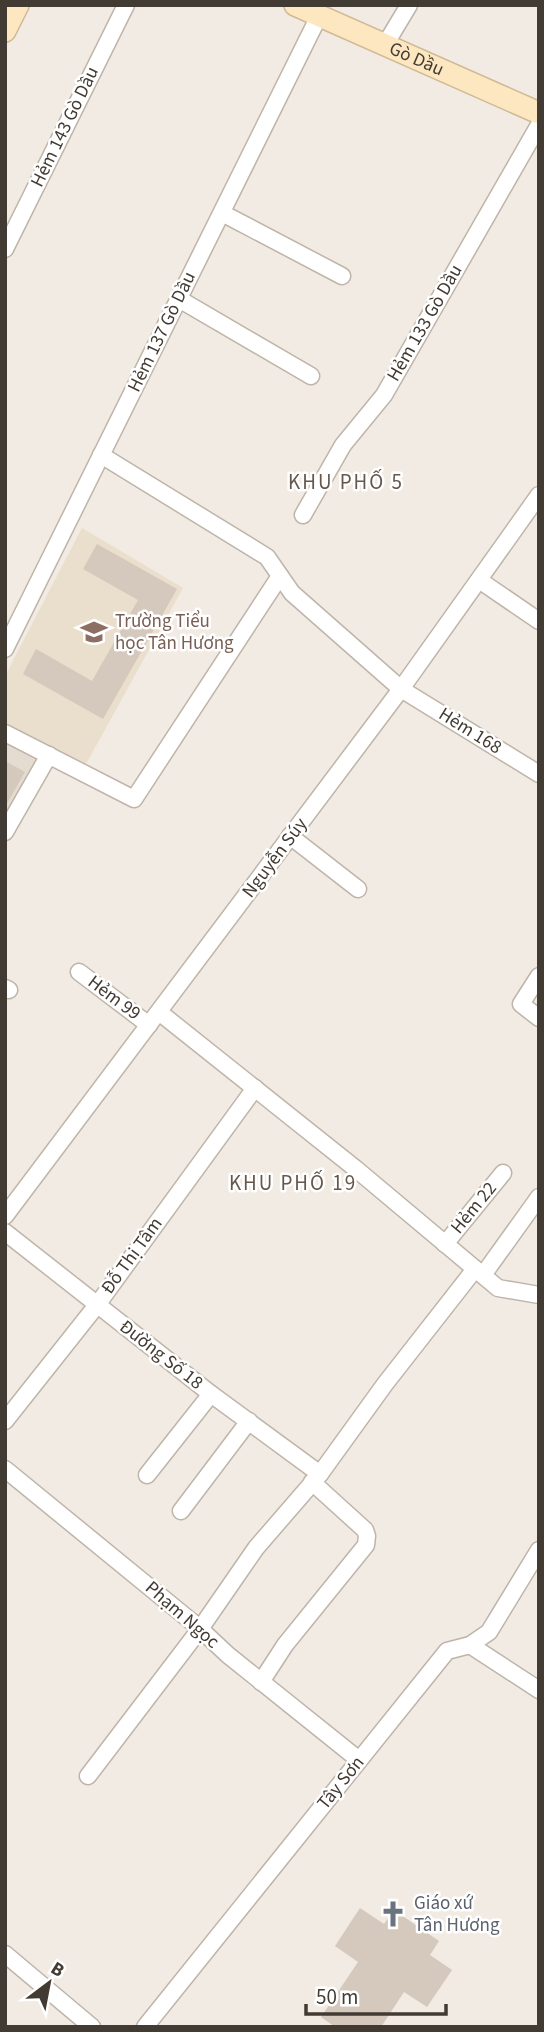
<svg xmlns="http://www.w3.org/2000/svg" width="544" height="2032" font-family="'Source Sans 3',sans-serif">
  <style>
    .residential { fill: #e5dcd1 }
    .education { fill: #eadecd }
    .building { fill: #d5c8bc }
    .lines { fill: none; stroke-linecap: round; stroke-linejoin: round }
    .street-casing { stroke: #bfb4a9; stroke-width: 19 }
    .secondary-casing { stroke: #d0b994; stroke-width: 24 }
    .street { stroke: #fff; stroke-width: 16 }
    .secondary { stroke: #fde7c1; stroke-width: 21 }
    .labels { text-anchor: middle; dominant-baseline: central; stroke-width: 5; stroke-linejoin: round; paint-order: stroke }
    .street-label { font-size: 19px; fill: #423b33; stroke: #fff }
    .education-label { font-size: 19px; fill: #785e54; stroke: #fff; text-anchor: start }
    .worship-label { font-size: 19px; fill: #5b616d; stroke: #fff; text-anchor: start }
    .neighbourhood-label { font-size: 21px; letter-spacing: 2px; fill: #65574b; stroke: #fff }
  </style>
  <rect width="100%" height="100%" fill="#f1ebe3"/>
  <polygon class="residential" points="5,741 40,758 5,820"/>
  <polygon class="education" points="82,528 183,588 86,764 5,722 5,676"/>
  <g class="building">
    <polygon points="97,544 177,589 103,719 23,674 36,649 92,681 138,600 83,569"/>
    <polygon points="5,761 25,772 5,807"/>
    <polygon points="360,1908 384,1924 394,1910 439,1941 430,1955 452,1970 427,2007 404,1992 381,2027 335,2027 321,2017 358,1962 335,1946"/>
  </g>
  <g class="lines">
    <g class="street-casing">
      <g id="street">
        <polyline points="385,45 409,5"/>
        <polyline points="222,213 342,276"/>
        <polyline points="5,249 126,5"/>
        <polyline points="179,299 311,376"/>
        <polyline points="101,455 267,557 292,593 401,689 539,774"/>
        <polyline points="303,515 343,445 384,395 539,125"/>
        <polyline points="479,580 539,621"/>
        <polyline points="5,649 319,16"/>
        <polyline points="5,733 134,799 280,576"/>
        <polyline points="5,832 49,755"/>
        <polyline points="290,836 358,889"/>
        <polyline points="79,972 149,1025"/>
        <polyline points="539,976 521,1004 539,1018"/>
        <polyline points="5,988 9,990"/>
        <polyline points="159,1012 356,1169 498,1288 539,1295"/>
        <polyline points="5,1216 401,689 539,495"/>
        <polyline points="5,1232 211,1394 320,1474"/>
        <polyline points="445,1244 503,1173"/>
        <polyline points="483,1275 539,1197"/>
        <polyline points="5,1421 97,1305 255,1088"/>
        <polyline points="5,1469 197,1626 228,1655 359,1760"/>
        <polyline points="147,1475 211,1394"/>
        <polyline points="181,1511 249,1421"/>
        <polyline points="470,1645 539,1690"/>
        <polyline points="261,1682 285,1645 366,1545 367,1536 365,1530 312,1482"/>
        <polyline points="88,1776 200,1629 256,1548 320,1474 385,1384 475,1269"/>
        <polyline points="5,1954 92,2027"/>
        <polyline points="145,2027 447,1651 470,1645 489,1632 539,1550"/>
      </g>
    </g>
    <g class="secondary-casing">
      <g id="secondary">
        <path id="s1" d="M295,5L539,113"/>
        <polyline points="5,31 18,5"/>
      </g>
    </g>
    <use href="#street" class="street"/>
    <use href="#secondary" class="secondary"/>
  </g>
  <defs>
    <g id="school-bare" transform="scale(2.1)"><path d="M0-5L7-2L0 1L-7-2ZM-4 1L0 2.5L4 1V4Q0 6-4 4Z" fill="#8d6e63" stroke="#fff" stroke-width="2.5" paint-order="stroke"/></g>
    <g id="church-bare" transform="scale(2.1)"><path d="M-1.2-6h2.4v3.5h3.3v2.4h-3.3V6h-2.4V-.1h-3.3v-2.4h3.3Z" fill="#6b7280" stroke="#fff" stroke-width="2.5" paint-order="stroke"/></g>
  </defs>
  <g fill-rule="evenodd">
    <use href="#school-bare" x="94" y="632"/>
    <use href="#church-bare" x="393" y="1914"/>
  </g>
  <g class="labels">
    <g class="street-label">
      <text stroke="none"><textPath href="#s1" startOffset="133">Gò Dầu</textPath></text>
      <text transform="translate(65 127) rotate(-64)">Hẻm 143 Gò Dầu</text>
      <text transform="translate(425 323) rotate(-60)">Hẻm 133 Gò Dầu</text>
      <text transform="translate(162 332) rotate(-64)">Hẻm 137 Gò Dầu</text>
      <text transform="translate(470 731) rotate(32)">Hẻm 168</text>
      <text transform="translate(275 858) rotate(-53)">Nguyễn Súy</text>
      <text transform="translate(114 998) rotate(37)">Hẻm 99</text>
      <text transform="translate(474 1208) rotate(-51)">Hẻm 22</text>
      <text transform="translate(132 1256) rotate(-54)">Đỗ Thị Tâm</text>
      <text transform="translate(161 1355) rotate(38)">Đường Số 18</text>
      <text transform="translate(182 1615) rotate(41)">Phạm Ngọc</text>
      <text transform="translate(341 1783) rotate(-51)">Tây Sơn</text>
    </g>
    <g class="education-label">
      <text x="115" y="621">Trường Tiểu<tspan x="115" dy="22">học Tân Hương</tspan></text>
    </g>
    <g class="worship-label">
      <text x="414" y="1903">Giáo xứ<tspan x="414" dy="22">Tân Hương</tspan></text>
    </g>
    <g class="neighbourhood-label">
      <text x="346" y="482">KHU PHỐ 5</text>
      <text x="293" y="1183">KHU PHỐ 19</text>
    </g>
  </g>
  <rect width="544" height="2032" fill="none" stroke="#423b33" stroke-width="14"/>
  <g transform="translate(49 1983) rotate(32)" stroke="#ffffff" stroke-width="5" paint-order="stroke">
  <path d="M0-5L12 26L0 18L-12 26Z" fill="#423b33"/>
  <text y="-10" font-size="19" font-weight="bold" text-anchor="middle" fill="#423b33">B</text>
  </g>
  <path d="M306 2004v10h140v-10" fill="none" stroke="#423b33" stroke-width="3.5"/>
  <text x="316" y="2004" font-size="21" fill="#423b33" stroke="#ffffff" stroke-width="5" paint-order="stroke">50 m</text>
</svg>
